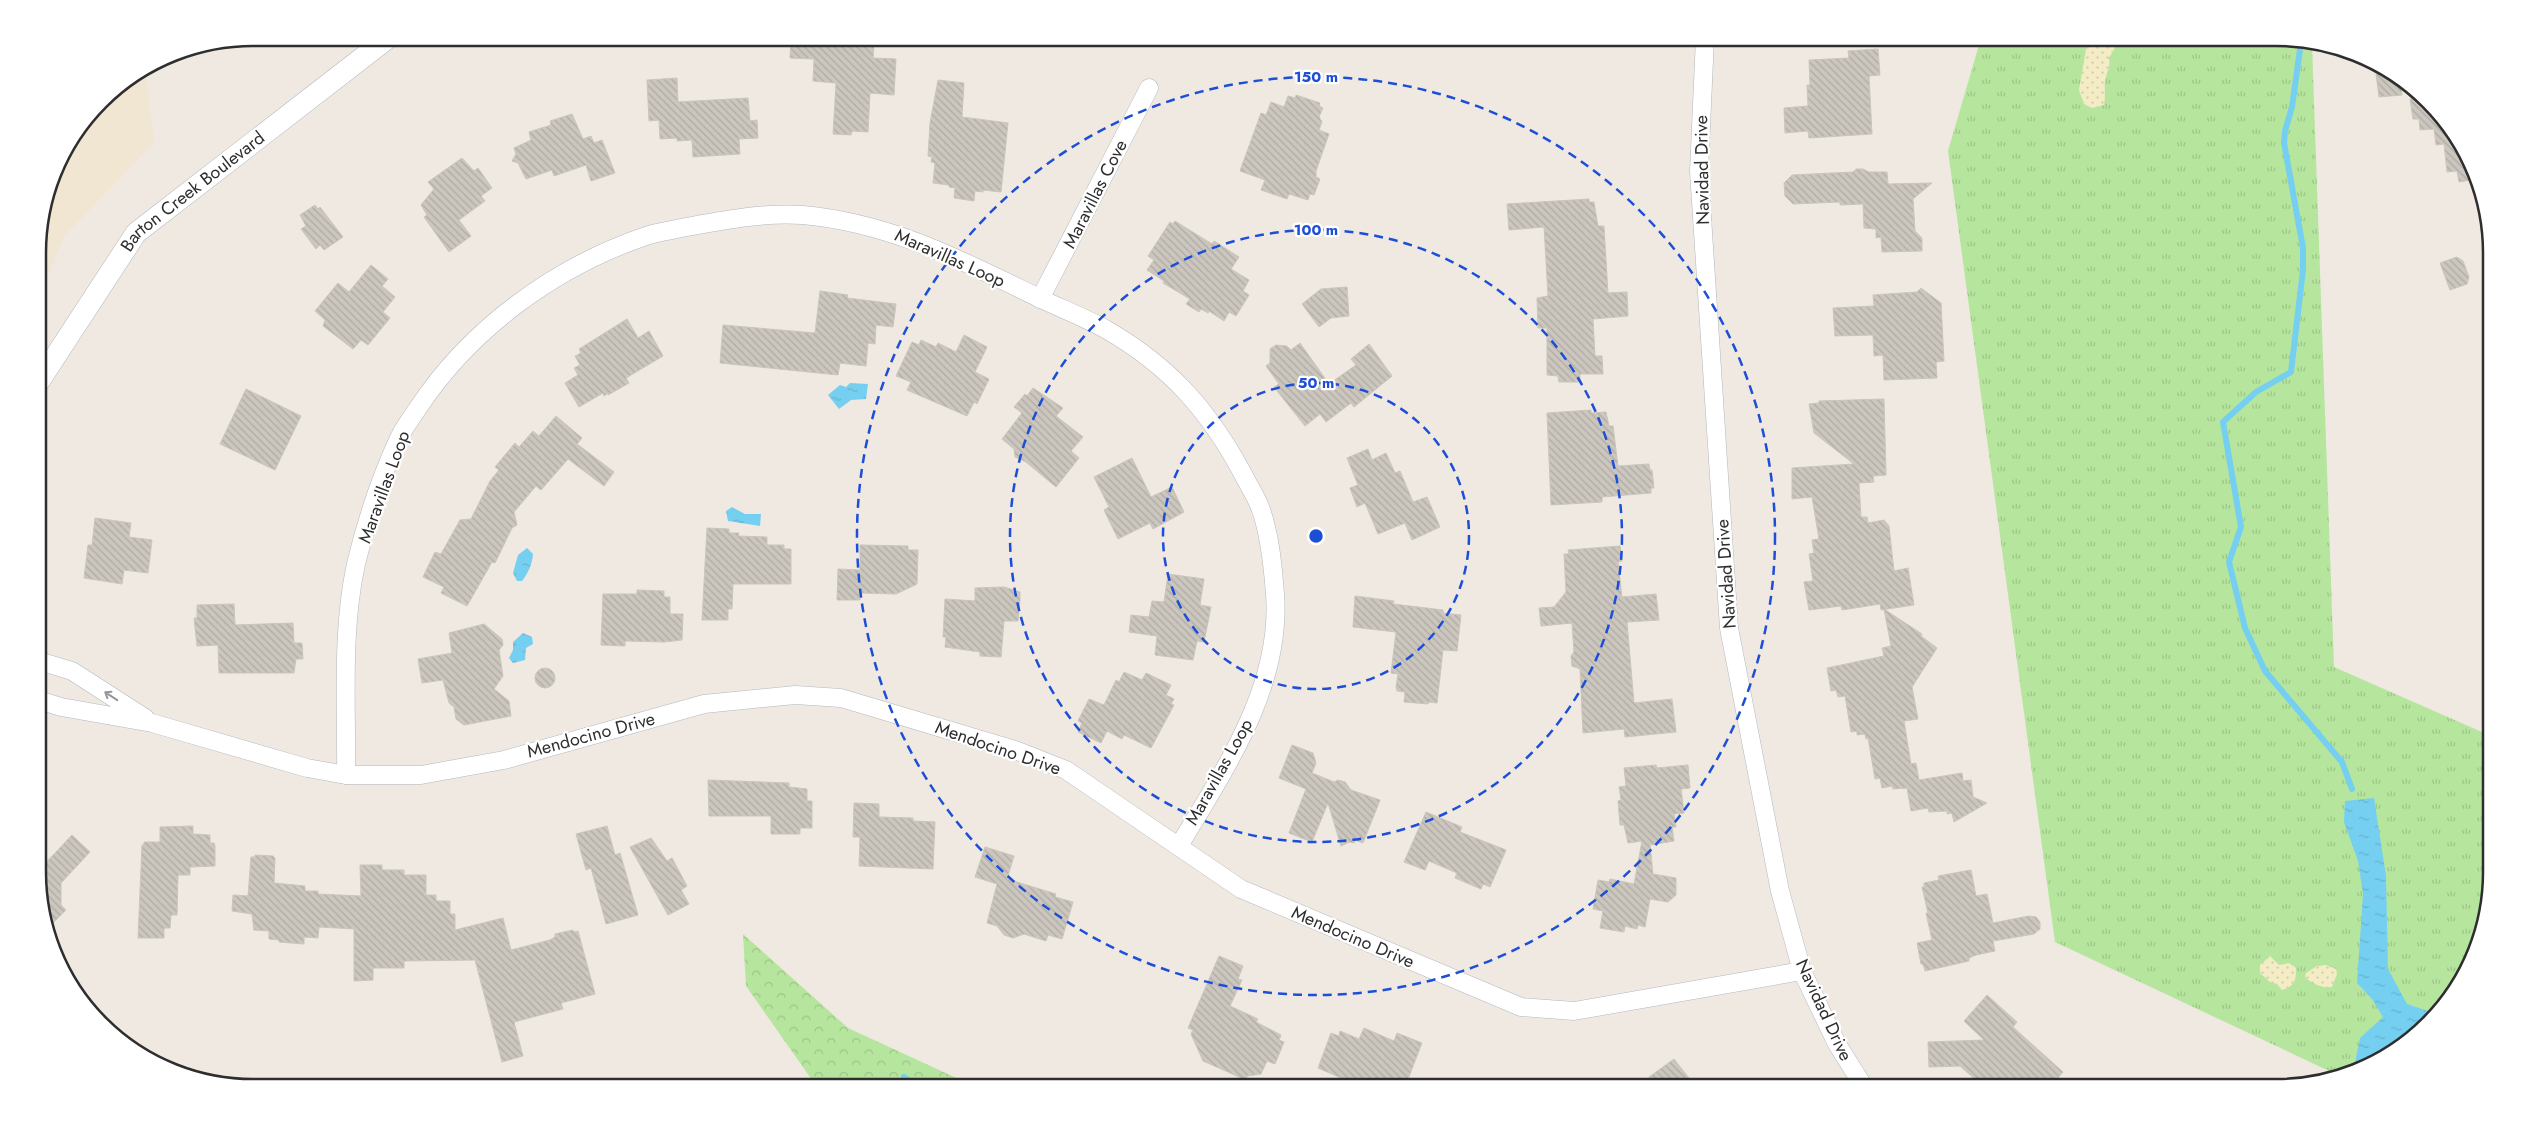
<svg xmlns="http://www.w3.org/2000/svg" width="2529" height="1125" font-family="Jost,sans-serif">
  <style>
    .education { fill: #f0e6d1 }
    .grass { fill: url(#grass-tufts) }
    .forest { fill: url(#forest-crowns) }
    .sand { fill: url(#sand-dots) }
    .water { fill: url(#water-ripples) }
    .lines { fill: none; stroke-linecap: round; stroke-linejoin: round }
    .stream { stroke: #75cff0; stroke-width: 6 }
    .building { fill: url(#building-back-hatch); stroke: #cbc5ba }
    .minor-casing { stroke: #b4b7c1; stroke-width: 19 }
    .tertiary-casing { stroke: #b4b7c1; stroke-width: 22 }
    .minor { stroke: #fff; stroke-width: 18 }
    .tertiary { stroke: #fff; stroke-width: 21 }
    .oneway { stroke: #969696 }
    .ring { fill: none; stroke: #1d4ed8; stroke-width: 2.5; stroke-dasharray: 9 6 }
    .labels { text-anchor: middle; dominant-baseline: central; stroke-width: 4.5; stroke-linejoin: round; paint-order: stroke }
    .street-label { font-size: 18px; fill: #2e2e2e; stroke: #fff }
    .rim { fill: none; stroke: #2e2e2e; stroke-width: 2.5 }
    .centre { fill: #1d4ed8; stroke: #fff; stroke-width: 2.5 }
    .ring-label { font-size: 15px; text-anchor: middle; font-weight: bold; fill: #1d4ed8; stroke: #fff; stroke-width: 4.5; stroke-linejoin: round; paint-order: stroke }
  </style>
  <defs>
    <pattern id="grass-tufts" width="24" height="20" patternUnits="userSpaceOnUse" patternTransform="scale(1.25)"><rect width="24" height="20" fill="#b6e59e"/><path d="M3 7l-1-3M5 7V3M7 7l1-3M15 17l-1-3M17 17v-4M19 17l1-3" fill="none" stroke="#9dc588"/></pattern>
    <pattern id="forest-crowns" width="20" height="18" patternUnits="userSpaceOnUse" patternTransform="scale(1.25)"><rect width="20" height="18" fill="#b6e59e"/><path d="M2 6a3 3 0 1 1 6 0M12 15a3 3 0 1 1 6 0" fill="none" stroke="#9dc588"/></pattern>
    <pattern id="sand-dots" width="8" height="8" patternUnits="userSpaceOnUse" patternTransform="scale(1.25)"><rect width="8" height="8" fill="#f3ecc5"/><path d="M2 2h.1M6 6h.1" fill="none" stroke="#d1cbaa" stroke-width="1.8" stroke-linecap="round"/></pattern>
    <pattern id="water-ripples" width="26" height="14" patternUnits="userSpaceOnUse" patternTransform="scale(1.25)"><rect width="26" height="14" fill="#75cff0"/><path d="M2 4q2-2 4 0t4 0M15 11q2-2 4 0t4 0" fill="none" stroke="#66b2ce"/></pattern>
    <pattern id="building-back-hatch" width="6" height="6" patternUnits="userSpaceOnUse" patternTransform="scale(1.25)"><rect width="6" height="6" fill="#cbc7bf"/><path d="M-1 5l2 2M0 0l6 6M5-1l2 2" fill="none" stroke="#afaba4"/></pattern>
  </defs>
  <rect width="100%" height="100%" fill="#efe9e1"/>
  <polygon class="education" points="145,69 154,142 64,236 38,299 38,238 60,157 111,91"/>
  <polygon class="grass" points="1981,38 2276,38 2312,45 2334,667 2491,736 2491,873 2475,954 2447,1004 2407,1043 2346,1076 2342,1077 2055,942 1948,151"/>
  <polygon class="forest" points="743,934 848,1028 976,1087 817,1087 746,986"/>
  <g class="sand">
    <path d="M2088,38H2112C2117,46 2114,51 2109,58C2111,67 2106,73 2105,82C2104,89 2106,95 2104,105L2092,108L2084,104L2079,90Z"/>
    <path d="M2270,956L2279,965L2289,963L2296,968C2296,981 2295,986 2282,990L2277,984L2270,982L2260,973V965Z"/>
    <path d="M2326,965L2336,969L2337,974L2332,987C2324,989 2310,983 2305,977L2306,973L2317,966Z"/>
  </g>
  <g class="water">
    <polygon points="850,383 868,384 866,399 851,400 839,409 828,395 840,385 846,387"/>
    <polygon points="732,507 745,514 761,514 760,526 728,521 726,511"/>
    <path d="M527,548L533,554C532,565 528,573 522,581H517L513,573L518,555Z"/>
    <polygon points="523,633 532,637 533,644 526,648 525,660 513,663 509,658 513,650 513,642"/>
    <polygon points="2374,798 2386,876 2388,969 2407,1004 2437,1014 2407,1043 2353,1072 2360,1038 2383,1017 2372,999 2357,983 2363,894 2358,861 2344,822 2345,801"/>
  </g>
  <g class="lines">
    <g class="stream">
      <polyline points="2301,42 2292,107 2285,131 2284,143 2303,248 2303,270 2291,372 2256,392 2223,422 2241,527 2229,562 2245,628 2265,671 2342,762 2352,789"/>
      <polyline points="904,1077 917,1087"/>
    </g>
  </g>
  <g class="building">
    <polygon points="791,38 833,38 833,41 874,44 873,58 896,59 894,95 870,93 868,132 852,131 851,135 833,134 836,83 813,81 814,59 790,58"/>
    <polygon points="1878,49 1880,75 1869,76 1872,134 1809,138 1808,131 1785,133 1784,108 1808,106 1807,85 1810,85 1809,60 1849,58 1848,51"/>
    <polygon points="2390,72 2400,78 2402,95 2379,97 2376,74"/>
    <polygon points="677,78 678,102 748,98 750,121 757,120 758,138 739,139 740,154 693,157 692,140 677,141 677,138 660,139 659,120 649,121 647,80"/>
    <polygon points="938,80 964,83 962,117 1008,123 1001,192 983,190 983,192 975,191 974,201 954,198 955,188 949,187 949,185 933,183 935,163 931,162 932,157 928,156 930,123"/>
    <polygon points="2415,90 2447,121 2475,170 2477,179 2459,182 2457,171 2447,172 2444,144 2436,145 2434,129 2420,130 2419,119 2413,119 2410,99 2416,98"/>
    <polygon points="1296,95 1320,103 1319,106 1323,108 1319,117 1322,122 1319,130 1329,134 1316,171 1316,177 1320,179 1314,195 1310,194 1308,200 1289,194 1287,199 1261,190 1265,180 1240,171 1261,113 1266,115 1271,102 1284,107 1288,96 1295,98"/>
    <polygon points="572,114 583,139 591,136 594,143 602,140 615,173 591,181 586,165 554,176 552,170 526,179 518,163 512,161 516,154 514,148 531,140 529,132 551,125 550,121"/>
    <polygon points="462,158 474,171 478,168 492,188 481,196 485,201 459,220 471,236 449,252 424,217 427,215 421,205 434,189 428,182"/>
    <polygon points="1856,169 1863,169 1869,172 1887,172 1888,184 1932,183 1913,199 1915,231 1922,238 1922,251 1882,252 1881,237 1876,238 1876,229 1864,228 1863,204 1840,205 1840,202 1793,204 1785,196 1784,183 1792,175 1853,172"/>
    <polygon points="1589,199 1589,202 1594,202 1598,226 1604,226 1608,293 1627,292 1628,316 1593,319 1595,356 1602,356 1603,374 1580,374 1580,382 1559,382 1558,376 1547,375 1547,328 1538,328 1537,298 1548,296 1544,227 1509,230 1507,204"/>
    <polygon points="315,205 318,209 320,207 343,237 324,250 320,245 316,249 301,229 306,226 300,215"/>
    <polygon points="1175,221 1212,244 1214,241 1239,257 1231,269 1249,280 1243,291 1249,295 1236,316 1229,312 1224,321 1209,311 1208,313 1201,309 1199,312 1186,304 1190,299 1163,283 1164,281 1147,270 1154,260 1148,256 1170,222 1173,224"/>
    <polygon points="2457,257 2463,261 2469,277 2467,284 2450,290 2440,263"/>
    <polygon points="371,265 388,279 382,286 395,297 383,312 390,318 368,345 361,340 353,349 323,326 325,320 315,311 338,283 349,292"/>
    <polygon points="1347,287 1349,316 1331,318 1319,327 1302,304 1321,289"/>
    <polygon points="1921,288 1941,303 1944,361 1936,362 1937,378 1884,380 1883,355 1874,356 1873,335 1835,336 1833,308 1874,306 1873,295 1917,292"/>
    <polygon points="820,291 848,295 847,298 896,304 893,327 876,325 875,344 868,343 866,366 840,363 838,375 720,363 723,325 815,333"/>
    <polygon points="627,319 638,338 649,331 663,356 626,378 629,383 608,395 608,393 604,396 603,393 579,407 565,383 578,375 574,368 580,365 575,356 581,353 579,349"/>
    <polygon points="964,335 987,347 975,372 989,379 977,404 974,402 967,416 907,390 911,382 896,376 912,342 919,345 921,340 936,347 938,343 956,352"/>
    <polygon points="1300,343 1329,384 1356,365 1351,359 1369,344 1392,376 1354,407 1351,403 1326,422 1320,414 1305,426 1274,387 1279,384 1266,366 1270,363 1270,349 1276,345 1287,346 1291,350"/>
    <polygon points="1033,388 1063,408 1056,416 1083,437 1071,451 1079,458 1056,487 1026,462 1015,457 1014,449 1002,439 1022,413 1014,407 1025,394 1027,396"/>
    <polygon points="246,389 301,416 275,470 220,444"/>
    <polygon points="1884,399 1886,475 1873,476 1874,482 1859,483 1861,517 1867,517 1868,523 1884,520 1889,526 1894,571 1908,568 1914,605 1881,610 1880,604 1842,610 1841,606 1809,610 1804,582 1813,581 1809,554 1814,553 1812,540 1819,539 1812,497 1792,499 1792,468 1854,464 1814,433 1809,404 1819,403 1819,401"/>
    <polygon points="1591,410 1591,413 1606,412 1609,426 1613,426 1618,466 1649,464 1650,470 1652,470 1654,488 1651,488 1651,493 1602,497 1602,502 1551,505 1547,413"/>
    <polygon points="556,416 582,438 577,444 614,472 604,486 568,459 541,490 536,486 514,512 517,525 512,528 495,563 492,562 467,606 441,593 444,587 423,577 435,552 441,554 460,520 471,519 490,481 499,470 495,467 515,443 519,447 533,431 539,436"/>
    <polygon points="1368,449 1372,460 1386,453 1395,473 1400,471 1413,502 1427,497 1440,527 1412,540 1405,523 1378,534 1365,503 1357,507 1350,488 1358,485 1347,458"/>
    <polygon points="1132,458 1151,497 1172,487 1184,512 1153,529 1150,523 1118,539 1104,510 1109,507 1094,477"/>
    <polygon points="95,518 131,523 129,537 152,540 148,573 124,570 122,584 84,578 88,545 92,545"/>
    <polygon points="707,528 729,529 729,533 739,533 738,536 767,537 767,545 784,545 784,549 791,549 791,584 733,584 732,609 728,609 728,620 702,620"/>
    <polygon points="860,545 908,546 908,550 918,550 917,584 896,594 860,593 860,600 837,600 838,569 860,570"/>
    <polygon points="1620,546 1622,561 1618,562 1622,597 1656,594 1659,620 1627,622 1634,703 1672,699 1676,732 1625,737 1624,729 1583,733 1580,669 1572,666 1571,656 1574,652 1572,623 1541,626 1539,608 1554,607 1566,592 1564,554 1569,554 1568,550"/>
    <polygon points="1168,574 1204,579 1200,605 1211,607 1204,642 1197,641 1193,660 1155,655 1157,636 1129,632 1131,615 1149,617 1152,601 1164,602"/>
    <polygon points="1004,587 1020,592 1020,600 1018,621 1004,621 1001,657 980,656 980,652 945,647 946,637 943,637 945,599 975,601 975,588"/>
    <polygon points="637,590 664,591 664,597 670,597 670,614 683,614 682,640 664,642 625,641 625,646 601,645 603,594 637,594"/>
    <polygon points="1355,596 1394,601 1393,604 1443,610 1443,613 1461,615 1457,651 1443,650 1437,703 1429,702 1428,704 1404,702 1405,692 1397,691 1396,687 1398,674 1391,673 1396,632 1353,627"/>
    <polygon points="234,604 235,625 293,623 294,643 302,643 303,659 296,659 294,673 219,673 218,645 197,646 194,618 197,618 197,605"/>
    <polygon points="1884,609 1922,634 1921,636 1937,648 1912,687 1918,719 1904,721 1911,764 1916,763 1919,780 1962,773 1963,781 1971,780 1973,797 1987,803 1954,822 1952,813 1947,814 1947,811 1929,812 1928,808 1911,811 1907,788 1893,789 1892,786 1882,788 1880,778 1875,779 1868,738 1866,739 1865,734 1857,735 1857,731 1851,732 1845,696 1838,697 1836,690 1831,691 1827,668 1884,656 1882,648 1891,646"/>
    <polygon points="484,624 502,639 503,645 499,650 503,676 494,689 509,701 511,716 464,725 456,719 454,707 449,703 443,680 422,683 418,659 452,653 449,633"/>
    <circle cx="545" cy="678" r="10"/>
    <polygon points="1124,672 1142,680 1146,673 1171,685 1166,695 1174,699 1171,704 1174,705 1151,748 1124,735 1122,739 1107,731 1101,743 1078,732 1082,723 1078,721 1089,699 1104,705 1116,680 1119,682"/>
    <polygon points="1292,745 1313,753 1316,763 1312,773 1334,782 1338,780 1345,782 1351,790 1380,800 1363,843 1355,840 1354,843 1349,842 1341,846 1328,803 1312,842 1289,833 1306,789 1279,778"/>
    <polygon points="1656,765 1657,768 1688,765 1690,788 1681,789 1684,813 1674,814 1676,827 1672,827 1674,841 1650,845 1653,874 1676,878 1676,895 1668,902 1650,899 1645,927 1638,925 1637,929 1625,926 1624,932 1600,928 1603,911 1593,909 1598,880 1609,882 1610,879 1634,884 1642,841 1628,843 1624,825 1620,825 1618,801 1621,800 1619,787 1626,786 1624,768"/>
    <polygon points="708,780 789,783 789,787 807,789 807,801 812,801 812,828 800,828 800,834 771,834 771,816 709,816"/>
    <polygon points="854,803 879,804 879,817 913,818 913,821 935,822 933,869 859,866 860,837 853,837"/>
    <polygon points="1426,812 1462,827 1460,832 1506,850 1490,887 1483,884 1481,889 1455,878 1457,873 1429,861 1425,870 1404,862"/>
    <polygon points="193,826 193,834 210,835 210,843 214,843 215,846 215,866 190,867 190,875 178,875 177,915 171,915 170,928 164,928 164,938 138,938 142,845 144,845 144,842 160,842 160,827"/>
    <polygon points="607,826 615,855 620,853 638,915 606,924 591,868 586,870 576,834"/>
    <polygon points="72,835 90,852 61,883 61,905 66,910 47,929 39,901 39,870"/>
    <polygon points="651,838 667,861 672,858 687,886 681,890 689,904 668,915 630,847"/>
    <polygon points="985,847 1014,856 1007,879 1056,894 1055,897 1073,902 1062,939 1048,935 1046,941 1024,934 1013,938 1004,935 997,926 987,923 997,884 975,877"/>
    <polygon points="255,855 273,856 275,858 274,883 305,886 305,891 318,891 318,894 361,896 360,865 382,865 382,870 404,870 404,875 426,875 426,895 436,895 436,901 450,901 450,914 455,914 455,930 503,918 511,950 550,940 555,937 555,934 573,930 574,932 578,931 595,994 561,1003 563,1009 514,1022 523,1056 502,1062 475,960 404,961 404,968 373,968 373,980 354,981 354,929 319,927 318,938 304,937 304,944 279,942 279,940 269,939 269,931 254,930 252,914 232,911 233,895 248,896 251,857 255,857"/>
    <polygon points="1971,870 1976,896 1987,894 1993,923 2029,916 2036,917 2040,922 2040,929 2034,934 1993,941 1995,951 1976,955 1969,958 1969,961 1925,971 1923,964 1921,964 1917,943 1932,940 1926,913 1928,913 1922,887 1924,887 1924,883 1939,880 1938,876"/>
    <polygon points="1219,956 1243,966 1238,979 1242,980 1230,1006 1258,1019 1256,1022 1281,1035 1279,1040 1284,1042 1275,1064 1267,1061 1261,1074 1247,1076 1246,1080 1203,1061 1191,1034 1193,1030 1188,1028"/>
    <polygon points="1987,995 2017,1022 2013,1027 2063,1072 2050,1087 1984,1087 1960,1066 1929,1067 1928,1042 1984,1040 1964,1021"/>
    <polygon points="1364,1028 1394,1041 1397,1033 1422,1043 1405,1087 1362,1087 1318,1068 1331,1033 1339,1036 1340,1031 1359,1039"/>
    <polygon points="1674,1059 1696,1087 1657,1087 1649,1077"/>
  </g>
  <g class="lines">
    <g class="minor-casing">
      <g id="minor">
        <polyline points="1705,38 1699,171 1729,628 1780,891 1802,971 1837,1044 1864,1087"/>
        <polyline points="1040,299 1149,88"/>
        <polyline points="39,661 72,671 145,718"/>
        <polyline points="39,700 61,707 152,723 307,768 346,775 421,775 504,760 704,704 795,695 841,698 1018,751 1066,770 1241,889 1521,1007 1574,1011 1802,971"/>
        <path d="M346,775C347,706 341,632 356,564C366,522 381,477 399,438C404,428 411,418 418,408C471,328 555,267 646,236C657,232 669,231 681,228C720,221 763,212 803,215C890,223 959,259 1035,296C1059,308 1084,317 1107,330C1171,367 1210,412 1244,476C1249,486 1256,497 1260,507C1270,534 1273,567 1275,594C1282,687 1224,770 1179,846"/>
      </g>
    </g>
    <g class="tertiary-casing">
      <g id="tertiary">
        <path id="s1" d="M38,383L136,233L388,38"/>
      </g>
    </g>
    <use href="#minor" class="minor"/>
    <use href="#tertiary" class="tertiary"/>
  </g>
  <defs><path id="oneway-shaft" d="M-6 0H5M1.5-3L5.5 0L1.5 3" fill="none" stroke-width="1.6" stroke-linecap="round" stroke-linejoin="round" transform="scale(1.25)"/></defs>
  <use class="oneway" href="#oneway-shaft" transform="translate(111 696) rotate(-147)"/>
  <g class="ring">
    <circle cx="1316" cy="536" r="153"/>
    <circle cx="1316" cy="536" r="306"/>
    <circle cx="1316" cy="536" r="459"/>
  </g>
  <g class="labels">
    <g class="street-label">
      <text transform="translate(1702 170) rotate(-91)">Navidad Drive</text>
      <text stroke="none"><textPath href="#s1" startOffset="249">Barton Creek Boulevard</textPath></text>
      <text transform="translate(1095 194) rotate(-63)">Maravillas Cove</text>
      <text transform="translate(950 258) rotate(24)">Maravillas Loop</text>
      <text transform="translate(384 487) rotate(-70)">Maravillas Loop</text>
      <text transform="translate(1726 574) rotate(-94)">Navidad Drive</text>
      <text transform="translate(591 735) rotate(-15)">Mendocino Drive</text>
      <text transform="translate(998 748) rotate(19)">Mendocino Drive</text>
      <text transform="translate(1219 772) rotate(-61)">Maravillas Loop</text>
      <text transform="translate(1353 937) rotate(23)">Mendocino Drive</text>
      <text transform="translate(1824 1010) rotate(65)">Navidad Drive</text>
    </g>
  </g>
  <path d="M0 0H2529V1125H0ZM253 46H2276A207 207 0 0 1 2483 253V872A207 207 0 0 1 2276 1079H253A207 207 0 0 1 46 872V253A207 207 0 0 1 253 46Z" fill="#fff" fill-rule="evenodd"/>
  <path class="rim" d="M253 46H2276A207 207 0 0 1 2483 253V872A207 207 0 0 1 2276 1079H253A207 207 0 0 1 46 872V253A207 207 0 0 1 253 46Z"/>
  <circle cx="1316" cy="536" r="8" class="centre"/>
  <g class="ring-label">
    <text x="1316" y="82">150 m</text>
    <text x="1316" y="235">100 m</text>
    <text x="1316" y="388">50 m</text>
  </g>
</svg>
